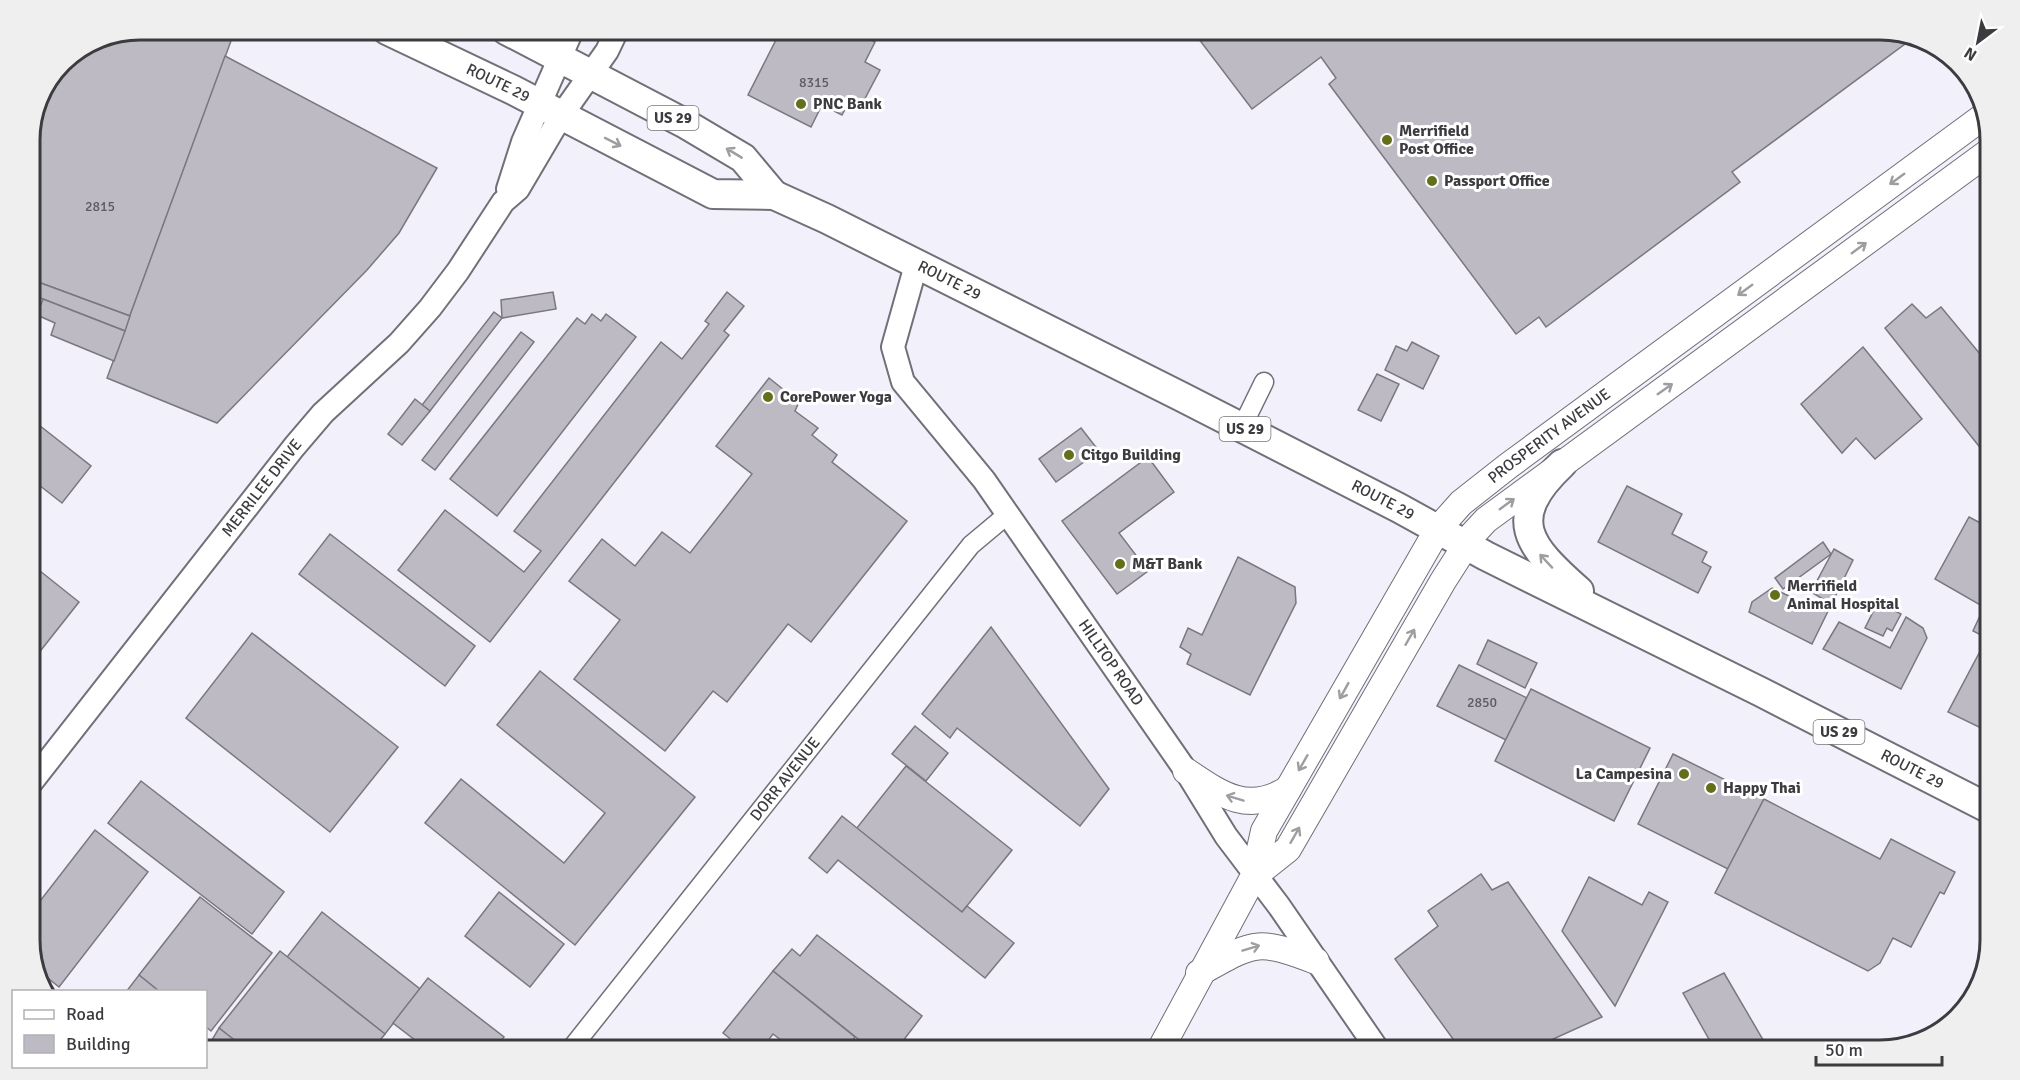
<svg xmlns="http://www.w3.org/2000/svg" width="2020" height="1080" font-family="Signika,sans-serif">
  <style>
    .building { fill: #bdbac4; stroke: #7a7780; stroke-width: 1.5 }
    .lines { fill: none; stroke-linecap: round; stroke-linejoin: round }
    .minor-casing { stroke: #716f77; stroke-width: 21 }
    .tertiary-casing { stroke: #716f77; stroke-width: 26 }
    .secondary-casing { stroke: #716f77; stroke-width: 28 }
    .primary-casing { stroke: #716f77; stroke-width: 32 }
    .minor { stroke: #fff; stroke-width: 18 }
    .tertiary { stroke: #fff; stroke-width: 22 }
    .secondary { stroke: #fff; stroke-width: 26 }
    .primary { stroke: #fff; stroke-width: 28 }
    .oneway { stroke: #9e9d9f }
    .poi-dot { fill: #62701b; stroke: #fff; stroke-width: 2 }
    .labels { text-anchor: middle; dominant-baseline: central; stroke-width: 6; stroke-linejoin: round; paint-order: stroke }
    .number-label { font-size: 14px; fill: #5c5b60 }
    .shield { fill: #fff; stroke: #767679; stroke-width: 1.5 }
    .shield-label { font-size: 15px; font-weight: bold; fill: #3c3b3f }
    .street-label { font-size: 16px; fill: #3c3b3f; stroke: #fff }
    .poi-label { font-size: 16px; font-weight: bold; fill: #3c3b3f; stroke: #fff; text-anchor: start }
    .rim { fill: none; stroke: #3c3b3f; stroke-width: 3 }
  </style>
  <rect width="100%" height="100%" fill="#f2f0fa"/>
  <g class="building">
    <polygon points="140,30 235,30 130,316 30,279 30,134 63,62 98,38"/>
    <polygon points="781,30 853,30 875,42 865,62 880,70 861,106 850,100 842,115 822,105 811,127 748,95"/>
    <polygon points="1192,30 1880,30 1913,38 1732,172 1740,182 1546,327 1539,317 1516,334 1329,84 1336,78 1321,57 1252,109"/>
    <polygon points="225,56 437,168 399,233 367,270 217,423 107,378"/>
    <polygon points="30,279 130,316 125,331 30,294"/>
    <polygon points="553,292 556,309 502,318 501,300"/>
    <polygon points="727,292 744,306 724,331 729,335 490,642 398,570 445,510 524,572 541,551 514,531 661,342 682,359 709,324 705,321"/>
    <polygon points="43,299 125,331 114,361 51,335 55,323 37,315"/>
    <polygon points="1912,304 1926,318 1941,307 1990,366 1990,460 1885,328"/>
    <polygon points="494,312 502,318 430,411 422,405"/>
    <polygon points="592,314 601,321 606,314 636,337 497,516 450,479 577,318 585,324"/>
    <polygon points="521,332 534,342 435,470 422,460"/>
    <polygon points="1412,342 1439,356 1423,389 1385,370 1396,346 1407,351"/>
    <polygon points="1863,347 1922,419 1875,459 1856,438 1842,453 1801,404"/>
    <polygon points="1377,374 1399,384 1381,421 1358,410"/>
    <polygon points="769,378 799,402 795,411 818,428 812,435 837,455 832,462 907,521 811,642 788,624 727,702 713,691 665,751 574,679 620,620 569,581 602,539 635,566 662,532 690,553 752,474 716,446"/>
    <polygon points="415,399 430,411 402,445 388,434"/>
    <polygon points="30,418 91,466 62,503 30,478"/>
    <polygon points="1081,428 1099,451 1056,482 1039,459"/>
    <polygon points="1148,457 1174,492 1119,533 1148,571 1117,594 1062,521"/>
    <polygon points="1627,486 1682,514 1672,534 1707,552 1702,562 1711,567 1698,593 1598,542"/>
    <polygon points="1969,517 1990,528 1990,710 1981,728 1948,712 1987,638 1973,631 1984,607 1935,579"/>
    <polygon points="330,534 475,646 445,686 299,574"/>
    <polygon points="1823,542 1831,554 1783,589 1775,578"/>
    <polygon points="1834,549 1853,560 1812,644 1749,612 1752,602 1772,588 1808,605 1811,600 1819,605 1823,599 1811,592"/>
    <polygon points="1238,557 1295,587 1296,603 1250,695 1187,664 1191,654 1180,647 1188,628 1202,635"/>
    <polygon points="30,563 79,602 30,664"/>
    <polygon points="1878,602 1901,614 1892,631 1887,628 1883,636 1865,628"/>
    <polygon points="1906,617 1923,628 1927,638 1901,689 1823,649 1839,622 1890,648"/>
    <polygon points="991,627 1109,789 1080,826 957,728 950,738 922,714"/>
    <polygon points="252,633 398,747 330,832 186,718"/>
    <polygon points="1488,640 1537,663 1525,688 1477,664"/>
    <polygon points="1459,665 1527,698 1506,740 1437,706"/>
    <polygon points="540,671 695,797 575,945 425,823 461,779 564,863 605,813 497,725"/>
    <polygon points="1531,689 1650,748 1614,821 1495,761"/>
    <polygon points="915,726 948,753 926,781 892,754"/>
    <polygon points="1673,754 1764,799 1728,869 1638,824"/>
    <polygon points="906,766 1012,850 962,912 856,829"/>
    <polygon points="141,781 284,892 252,934 108,823"/>
    <polygon points="1764,799 1880,859 1891,839 1955,872 1944,894 1940,892 1911,947 1893,938 1880,963 1868,971 1715,893"/>
    <polygon points="842,816 962,912 967,906 1014,943 985,978 838,860 827,873 809,858"/>
    <polygon points="95,830 148,872 59,987 39,971 30,947 30,914"/>
    <polygon points="1481,874 1492,890 1508,882 1602,1017 1529,1050 1461,1050 1395,959 1438,926 1428,911"/>
    <polygon points="1589,877 1642,905 1649,892 1668,902 1615,1006 1562,931"/>
    <polygon points="499,892 564,944 530,987 465,936"/>
    <polygon points="200,897 272,953 211,1031 206,1027 206,992 160,992 139,975"/>
    <polygon points="322,912 420,989 385,1034 287,957"/>
    <polygon points="817,935 922,1016 896,1050 872,1050 773,971 792,949 800,956"/>
    <polygon points="280,951 385,1034 372,1050 247,1050 219,1028"/>
    <polygon points="773,971 855,1037 845,1050 794,1050 773,1034 761,1050 744,1050 723,1033"/>
    <polygon points="1724,973 1769,1050 1715,1050 1683,993"/>
    <polygon points="139,975 160,992 126,992"/>
    <polygon points="428,978 504,1037 494,1050 428,1050 393,1023"/>
    <polygon points="219,1028 247,1050 206,1050"/>
  </g>
  <g class="lines">
    <g class="minor-casing">
      <g id="minor">
        <polyline points="1242,427 1264,382"/>
        <path id="s1" d="M570,1050L971,545L1008,514"/>
      </g>
    </g>
    <g class="tertiary-casing">
      <g id="tertiary">
        <polyline points="508,189 523,142 572,30"/>
        <path id="s2" d="M916,265L893,347L903,382L984,480L1186,771L1226,836L1279,906L1378,1050"/>
        <path id="s3" d="M30,784L294,447L323,413L399,343L430,308L458,271L503,202L518,189L561,116L607,51L617,30"/>
      </g>
    </g>
    <g class="secondary-casing">
      <g id="secondary">
        <path d="M1186,771C1220,794 1248,815 1288,789"/>
        <polyline points="1254,876 1288,849 1443,581 1473,534 1486,520 1990,151"/>
        <path d="M1199,973C1255,942 1255,938 1316,961"/>
        <path id="s4" d="M1160,1050L1254,876L1264,831L1438,529L1461,503L1508,466L1984,116"/>
      </g>
    </g>
    <g class="primary-casing">
      <g id="primary">
        <path id="s5" d="M387,30L513,90L713,194L774,195L827,219L1182,397L1399,508L1486,556L1761,692L1990,809"/>
        <polyline points="506,30 684,123 743,158 774,195"/>
        <path d="M1562,464C1504,519 1528,546 1579,591"/>
      </g>
    </g>
    <use href="#minor" class="minor"/>
    <use href="#tertiary" class="tertiary"/>
    <use href="#secondary" class="secondary"/>
    <use href="#primary" class="primary"/>
  </g>
  <defs><path id="oneway-shaft" d="M-6 0H5M1.5-3L5.5 0L1.5 3" fill="none" stroke-width="1.6" stroke-linecap="round" stroke-linejoin="round" transform="scale(1.5)"/></defs>
  <g class="oneway">
    <use href="#oneway-shaft" transform="translate(613 142) rotate(27)"/>
    <use href="#oneway-shaft" transform="translate(734 153) rotate(-149)"/>
    <use href="#oneway-shaft" transform="translate(1897 179) rotate(144)"/>
    <use href="#oneway-shaft" transform="translate(1859 248) rotate(-36)"/>
    <use href="#oneway-shaft" transform="translate(1745 290) rotate(144)"/>
    <use href="#oneway-shaft" transform="translate(1665 389) rotate(-35)"/>
    <use href="#oneway-shaft" transform="translate(1507 504) rotate(-36)"/>
    <use href="#oneway-shaft" transform="translate(1546 561) rotate(-133)"/>
    <use href="#oneway-shaft" transform="translate(1410 637) rotate(-60)"/>
    <use href="#oneway-shaft" transform="translate(1344 691) rotate(119)"/>
    <use href="#oneway-shaft" transform="translate(1303 763) rotate(120)"/>
    <use href="#oneway-shaft" transform="translate(1235 798) rotate(-163)"/>
    <use href="#oneway-shaft" transform="translate(1295 835) rotate(-60)"/>
    <use href="#oneway-shaft" transform="translate(1251 948) rotate(-17)"/>
  </g>
  <g class="poi-dot">
    <circle cx="801" cy="104" r="6"/>
    <circle cx="1387" cy="140" r="6"/>
    <circle cx="1432" cy="181" r="6"/>
    <circle cx="768" cy="397" r="6"/>
    <circle cx="1069" cy="455" r="6"/>
    <circle cx="1120" cy="564" r="6"/>
    <circle cx="1775" cy="595" r="6"/>
    <circle cx="1684" cy="774" r="6"/>
    <circle cx="1711" cy="788" r="6"/>
  </g>
  <g class="labels">
    <g class="number-label">
      <text x="814" y="82">8315</text>
      <text x="100" y="206">2815</text>
      <text x="1482" y="702">2850</text>
    </g>
    <g class="shield">
      <rect x="647.5" y="106" width="51" height="24" rx="4.5"/>
      <rect x="1219.5" y="417" width="51" height="24" rx="4.5"/>
      <rect x="1813.5" y="720" width="51" height="24" rx="4.5"/>
    </g>
    <g class="shield-label">
      <text x="673" y="118">US 29</text>
      <text x="1245" y="429">US 29</text>
      <text x="1839" y="732">US 29</text>
    </g>
    <g class="street-label">
      <text stroke="none"><textPath href="#s5" startOffset="123">ROUTE 29</textPath></text>
      <text stroke="none"><textPath href="#s5" startOffset="621">ROUTE 29</textPath></text>
      <text stroke="none"><textPath href="#s4" startOffset="738">PROSPERITY AVENUE</textPath></text>
      <text stroke="none"><textPath href="#s3" startOffset="376">MERRILEE DRIVE</textPath></text>
      <text stroke="none"><textPath href="#s5" startOffset="1107">ROUTE 29</textPath></text>
      <text stroke="none"><textPath href="#s2" startOffset="471">HILLTOP ROAD</textPath></text>
      <text stroke="none"><textPath href="#s5" startOffset="1701">ROUTE 29</textPath></text>
      <text stroke="none"><textPath href="#s1" startOffset="346">DORR AVENUE</textPath></text>
    </g>
    <g class="poi-label">
      <text x="813" y="104">PNC Bank</text>
      <text x="1399" y="131">Merrifield<tspan x="1399" dy="18">Post Office</tspan></text>
      <text x="1444" y="181">Passport Office</text>
      <text x="780" y="397">CorePower Yoga</text>
      <text x="1081" y="455">Citgo Building</text>
      <text x="1132" y="564">M&amp;T Bank</text>
      <text x="1787" y="586">Merrifield<tspan x="1787" dy="18">Animal Hospital</tspan></text>
      <text x="1672" y="774" text-anchor="end">La Campesina</text>
      <text x="1723" y="788">Happy Thai</text>
    </g>
  </g>
  <path d="M0 0H2020V1080H0ZM140 40H1880A100 100 0 0 1 1980 140V940A100 100 0 0 1 1880 1040H140A100 100 0 0 1 40 940V140A100 100 0 0 1 140 40Z" fill="#efeff0" fill-rule="evenodd"/>
  <path class="rim" d="M140 40H1880A100 100 0 0 1 1980 140V940A100 100 0 0 1 1880 1040H140A100 100 0 0 1 40 940V140A100 100 0 0 1 140 40Z"/>
  <rect x="12" y="990" width="195" height="78" fill="#ffffff" stroke="#b1b1b2" stroke-width="1.5"/>
  <rect x="24" y="1010" width="30" height="9" fill="#ffffff" stroke="#b1b1b2" stroke-width="1.5"/>
  <text x="66" y="1020" font-size="18" fill="#3c3b3f">Road</text>
  <rect x="24" y="1035" width="30" height="18" fill="#bdbac4" stroke="#b1b1b2" stroke-width="1.5"/>
  <text x="66" y="1050" font-size="18" fill="#3c3b3f">Building</text>
  <g transform="translate(1978 42) rotate(212)" stroke="#ffffff" stroke-width="4.5" paint-order="stroke">
  <path d="M0-4.5L10 22L0 15L-10 22Z" fill="#3c3b3f"/>
  <text y="-9" font-size="16" font-weight="bold" text-anchor="middle" fill="#3c3b3f">N</text>
  </g>
  <path d="M1816 1056v9h126v-9" fill="none" stroke="#3c3b3f" stroke-width="3"/>
  <text x="1825" y="1056" font-size="18" fill="#3c3b3f" stroke="#ffffff" stroke-width="4.5" paint-order="stroke">50 m</text>
</svg>
